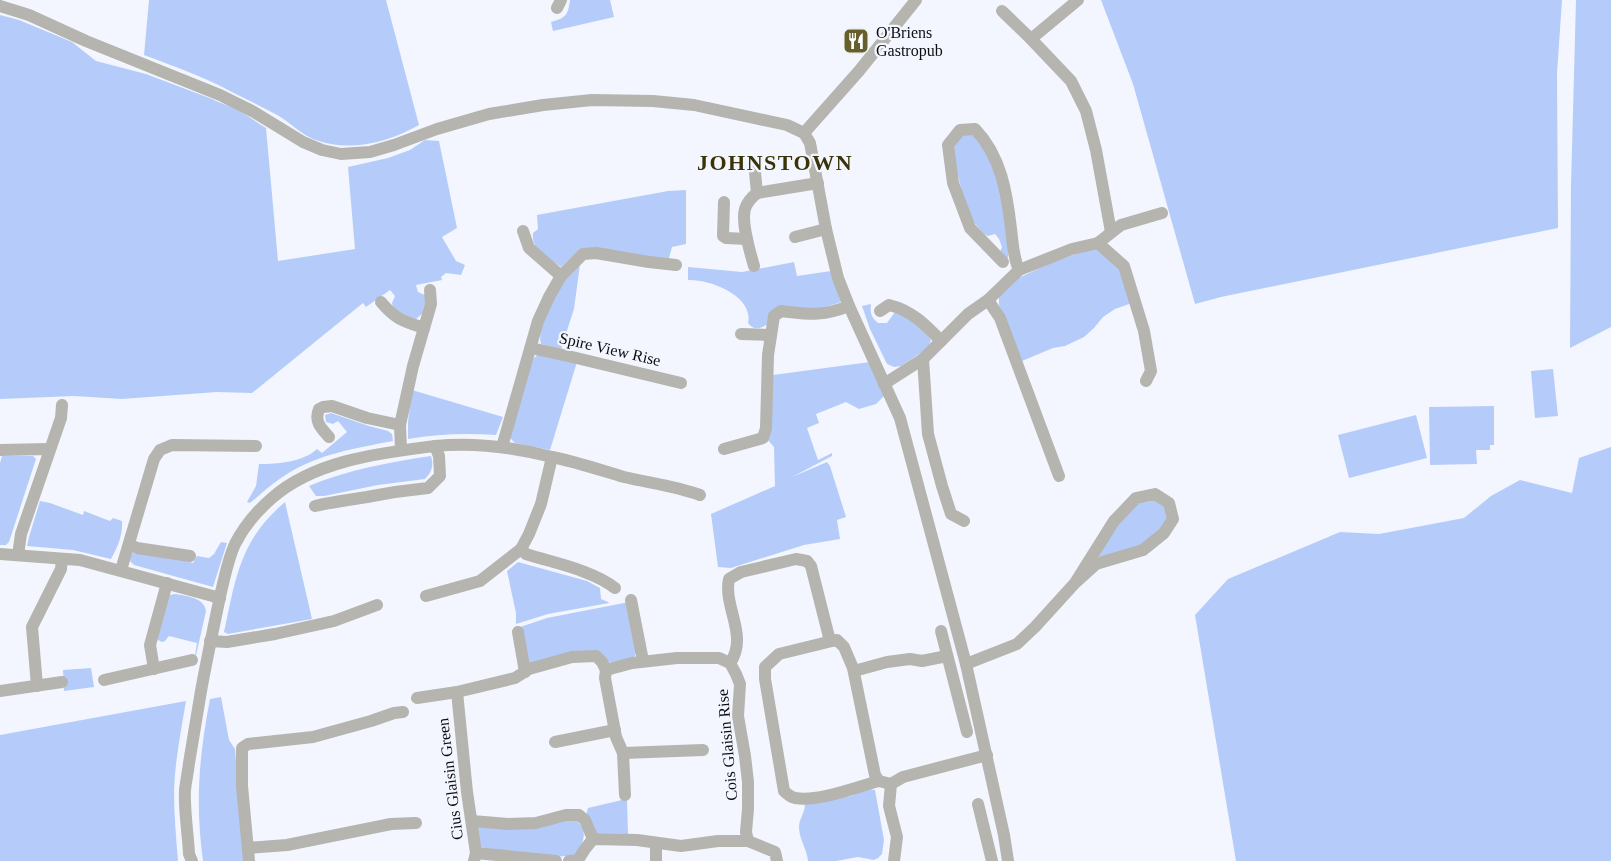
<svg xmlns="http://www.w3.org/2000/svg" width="1611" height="861" font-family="Georgia,serif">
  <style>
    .green { fill: #b5ccfa }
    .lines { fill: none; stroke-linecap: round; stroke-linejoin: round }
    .minor { stroke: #b5b4ae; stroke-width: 12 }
    .labels { text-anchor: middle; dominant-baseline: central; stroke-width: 4.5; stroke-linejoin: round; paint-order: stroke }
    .poi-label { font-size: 16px; fill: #0c0e12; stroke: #f3f6fe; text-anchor: start }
    .street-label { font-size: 16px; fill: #0c0e12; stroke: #f3f6fe }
    .district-label { font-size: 22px; font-weight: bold; letter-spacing: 1.5px; fill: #3a3308; stroke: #f3f6fe }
  </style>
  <rect width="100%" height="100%" fill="#f3f6fe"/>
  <g class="green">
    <path d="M149,0H386L419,125C388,143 348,153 313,139C301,134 290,123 279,116C263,107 246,99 230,91C202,76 173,66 144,55Z"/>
    <path d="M570,0H610L614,17L553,31L551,22C566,18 568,15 570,0Z"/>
    <polygon points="1101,0 1562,0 1557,73 1558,228 1221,297 1195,304 1133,84"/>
    <polygon points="1576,0 1611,0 1611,327 1570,348 1571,185"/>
    <path d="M0,15L19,20L72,42L96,61L146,74L212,99C219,103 228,105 236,109C246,114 256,122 266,128L278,261L355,249L348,167L388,158L410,150L425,140L439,141L457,228L442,237L456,261L465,265L461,275L446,273L441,277L442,280L416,285L418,292L427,296L422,314L416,319L409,317L393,308L392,303L395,296L390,290L366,307L363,303L252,393L217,392L122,399L74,396L0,399Z"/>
    <polygon points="966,133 972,134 987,152 1001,191 1008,251 1008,257 1006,260 999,254 1002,247 999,239 995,234 988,236 984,234 970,218 966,208 952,152 958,138"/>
    <path d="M686,190V244L672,247L669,258L660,260L574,255L561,267C548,257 531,251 533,233L538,229L537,215L668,191Z"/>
    <polygon points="1090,249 1099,249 1119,269 1132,303 1115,309 1103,317 1094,328 1084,337 1065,346 1053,348 1022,361 999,305 999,297 1014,280 1049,264"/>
    <path d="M794,262L797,276L831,271L841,302L817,310L787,306C777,315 759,339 748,323C754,296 710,279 688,280V267L742,272Z"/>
    <path d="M580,264L574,309L561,349L541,344C537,332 550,301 557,289C563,280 573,272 580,264Z"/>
    <path d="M871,304C870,313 871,317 878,323H887L895,312C909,316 923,328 931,340L928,348L901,366L894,367L887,364L870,329L862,306Z"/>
    <polygon points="539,353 577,362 550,450 515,443 510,438 533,359"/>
    <polygon points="870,362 885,395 876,404 859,409 846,402 816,414 819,423 807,428 818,460 832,453 832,456 792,477 827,462 830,466 846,517 837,520 840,539 804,545 731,568 718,567 711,514 775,486 774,447 767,439 773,375"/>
    <polygon points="1553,369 1558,416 1535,418 1531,371"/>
    <path d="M412,390L503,417L496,435C465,433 438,434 408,439V422Z"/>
    <polygon points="1494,406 1494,445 1490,445 1490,450 1476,450 1477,464 1430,465 1429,407"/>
    <path d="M331,413L369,426L388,431L392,434L393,441C357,448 318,454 287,474C274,482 262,493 250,503L247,502L256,486L259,464C278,464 303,462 317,449L322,453L347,432L338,421L333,424L326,422L325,415Z"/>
    <polygon points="1416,415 1427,458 1349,478 1338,435"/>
    <polygon points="1611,447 1611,861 1236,861 1195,615 1228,579 1340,532 1379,534 1464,518 1491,496 1520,480 1572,493 1579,458"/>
    <polygon points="2,456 33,456 36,459 9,542 6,545 0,545 0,463"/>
    <path d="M431,456C434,465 432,472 425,479L378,485L324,496H316L309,486C347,470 390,462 431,456Z"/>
    <polygon points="1161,500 1169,518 1165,525 1143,545 1096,561 1118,523 1140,502"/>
    <path d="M40,501L50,503L83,515L84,511L110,521L113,518L122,521C123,534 118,547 111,559L73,550L27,546L29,537Z"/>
    <path d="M285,502L312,619L228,634L224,632C236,577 240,540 285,502Z"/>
    <polygon points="221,542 227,543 213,587 134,565 130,561 132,553 178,559 193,563 197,556 209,558 214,554"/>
    <polygon points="518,562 587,581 600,588 601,599 608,602 609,603 548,614 516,624 516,613 507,571"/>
    <path d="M175,594C186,596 204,597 206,611L193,669L197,643L169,636L165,641L162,642L158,640L156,635L168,599L170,595Z"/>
    <polygon points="629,602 636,652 634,658 611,663 606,661 529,663 520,627 547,618"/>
    <polygon points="91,668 94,687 64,691 63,670"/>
    <path d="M221,697L229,740L235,749L244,861H203C195,803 199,756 210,699Z"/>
    <path d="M186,701C181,731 175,761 174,790C174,814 176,837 178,861H0V735Z"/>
    <path d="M868,789L875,790L884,840L882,854L878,858L874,860L858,857L836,861H808C807,849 799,839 799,827C799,819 805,813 805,804L851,796Z"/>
    <polygon points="622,800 627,800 628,834 595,833 586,815 588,808"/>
    <path d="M576,820C589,833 583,839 578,854C549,861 509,852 480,847L478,826Z"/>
  </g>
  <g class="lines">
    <g class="minor">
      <polyline points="1078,0 1031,39 1071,81 1086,111 1096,150 1111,232"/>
      <polyline points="0,6 29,15 86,41 220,95 254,112 303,142 322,150 341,154 370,152 394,145 437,129 489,114 543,105 592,100 653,101 694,105 787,125 804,133 810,143 826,229 838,278 849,306 900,418 966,664 1004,835 1008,861"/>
      <polyline points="557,8 561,0"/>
      <polyline points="1002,11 1031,39"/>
      <polyline points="804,133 859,71 916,0"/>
      <polyline points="754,162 757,193"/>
      <polyline points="724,202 723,236 726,238 747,239"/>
      <polyline points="523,231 529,248 561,276"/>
      <polyline points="795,237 826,229"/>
      <polyline points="1098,243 1124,266 1144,331 1151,371 1146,381"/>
      <path d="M1003,262L970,228L953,183L948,145L960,130L975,129C1001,156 1007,193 1011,229C1013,244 1013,257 1019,270"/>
      <path d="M754,266C750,252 741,222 745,209C747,202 752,197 757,193L818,183"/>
      <polyline points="988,300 1000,318 1059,476"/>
      <path d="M381,302C395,319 403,321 424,328"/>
      <path d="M880,311L889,305C911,310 926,325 941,341"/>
      <polyline points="741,334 771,335"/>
      <polyline points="531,348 568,356 681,383"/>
      <polyline points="923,359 928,434 942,486 951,514 964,521"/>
      <polyline points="884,384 923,359 968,314 988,300 1019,270 1072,249 1098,243 1121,225 1162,213"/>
      <path d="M329,437C321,428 314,422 319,409L323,407L332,406L367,418L400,425"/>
      <polyline points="502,447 538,321 549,297 561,276 583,254 596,253 649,262 676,265"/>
      <path d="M724,449L763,438L766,428L768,355L774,316L781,311C809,314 821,317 849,306"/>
      <polyline points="0,450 50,449"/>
      <polyline points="401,450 400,425 413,366 431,304 430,290"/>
      <path d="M552,457C577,462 600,470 624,477C649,483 675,486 700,495"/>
      <path d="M315,506C332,502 349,500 367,497C387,493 407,490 428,488L440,476L439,456L435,446C475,442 513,447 552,457L541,504L529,534L521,549L480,581L426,596"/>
      <polyline points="129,544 137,548 190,556"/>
      <path d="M521,549L526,554C554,563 592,570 615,588"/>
      <polyline points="0,554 80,560 220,598"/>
      <polyline points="18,555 21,534 61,418 62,405"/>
      <polyline points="121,570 154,459 160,450 172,445 256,446"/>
      <polyline points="631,600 643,661"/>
      <polyline points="941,631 967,732"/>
      <polyline points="518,632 525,672"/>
      <polyline points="210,641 227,642 275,634 334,621 377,605"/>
      <path d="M730,663C749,636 723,607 729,579L741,572L796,559L807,561L811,566L830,641"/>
      <polyline points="966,664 1017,644 1035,627 1075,583 1096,564 1143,550 1164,533 1173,519 1169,503 1155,494 1136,498 1114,521 1075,583"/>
      <polyline points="154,669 150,645 167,583"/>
      <polyline points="606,670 605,678 616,737 623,753 625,795"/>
      <polyline points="854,671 887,662 910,659 922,661 947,656"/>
      <polyline points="104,680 192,660"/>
      <polyline points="37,686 32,627 61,569 62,559"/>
      <polyline points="0,691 62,682"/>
      <polyline points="457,692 467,792 476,853 474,861"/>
      <polyline points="417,698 457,692 515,678 529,669 572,657 596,656 602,662 606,670 632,663 677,658 719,658 730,663 736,674 740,684 738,716 745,756 748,782 748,809 746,832 748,841"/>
      <polyline points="555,742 615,730"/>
      <polyline points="623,753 703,750"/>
      <path d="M879,781C856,787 819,802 795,798C791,797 787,794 784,791L765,679V667L779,654L832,641L837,640L844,647L853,668L875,775L879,781L891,784"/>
      <polyline points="978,804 992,861"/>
      <polyline points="472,821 508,824 536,823 566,815 579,815 585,820 593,839"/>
      <polyline points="248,848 287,845 391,824 416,823"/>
      <polyline points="476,853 556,861"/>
      <path d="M192,861L189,854C188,833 184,811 185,790C186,781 188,772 189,763C193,739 197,715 201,691C207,658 214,625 221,592C225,576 228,559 235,544C244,526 257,511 272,498C315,460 381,453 435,446"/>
      <polyline points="249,861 242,786 242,748 248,744 313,737 371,721 394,713 403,712"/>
      <polyline points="569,861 578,860 585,849 593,839 637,840 681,846 718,841 748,841 775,852 777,861"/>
      <polyline points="656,861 656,843"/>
      <polyline points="894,861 897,837 889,806 891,784 903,777 987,755"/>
    </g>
  </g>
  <defs>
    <g id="restaurant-square" transform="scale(1.35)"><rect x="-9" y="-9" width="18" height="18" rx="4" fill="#665e2b" stroke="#f3f6fe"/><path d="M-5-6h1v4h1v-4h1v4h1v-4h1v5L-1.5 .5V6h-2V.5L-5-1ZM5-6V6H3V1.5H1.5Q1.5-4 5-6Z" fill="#fff"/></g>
  </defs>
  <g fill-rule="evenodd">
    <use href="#restaurant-square" x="856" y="41"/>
  </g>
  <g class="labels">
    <g class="poi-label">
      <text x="876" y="32">O'Briens<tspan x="876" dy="18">Gastropub</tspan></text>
    </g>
    <g class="street-label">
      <text transform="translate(610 349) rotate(13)">Spire View Rise</text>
      <text transform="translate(727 745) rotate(-95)">Cois Glaisin Rise</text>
      <text transform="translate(450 779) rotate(-97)">Cius Glaisin Green</text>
    </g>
    <g class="district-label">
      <text x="775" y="162">JOHNSTOWN</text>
    </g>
  </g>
</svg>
